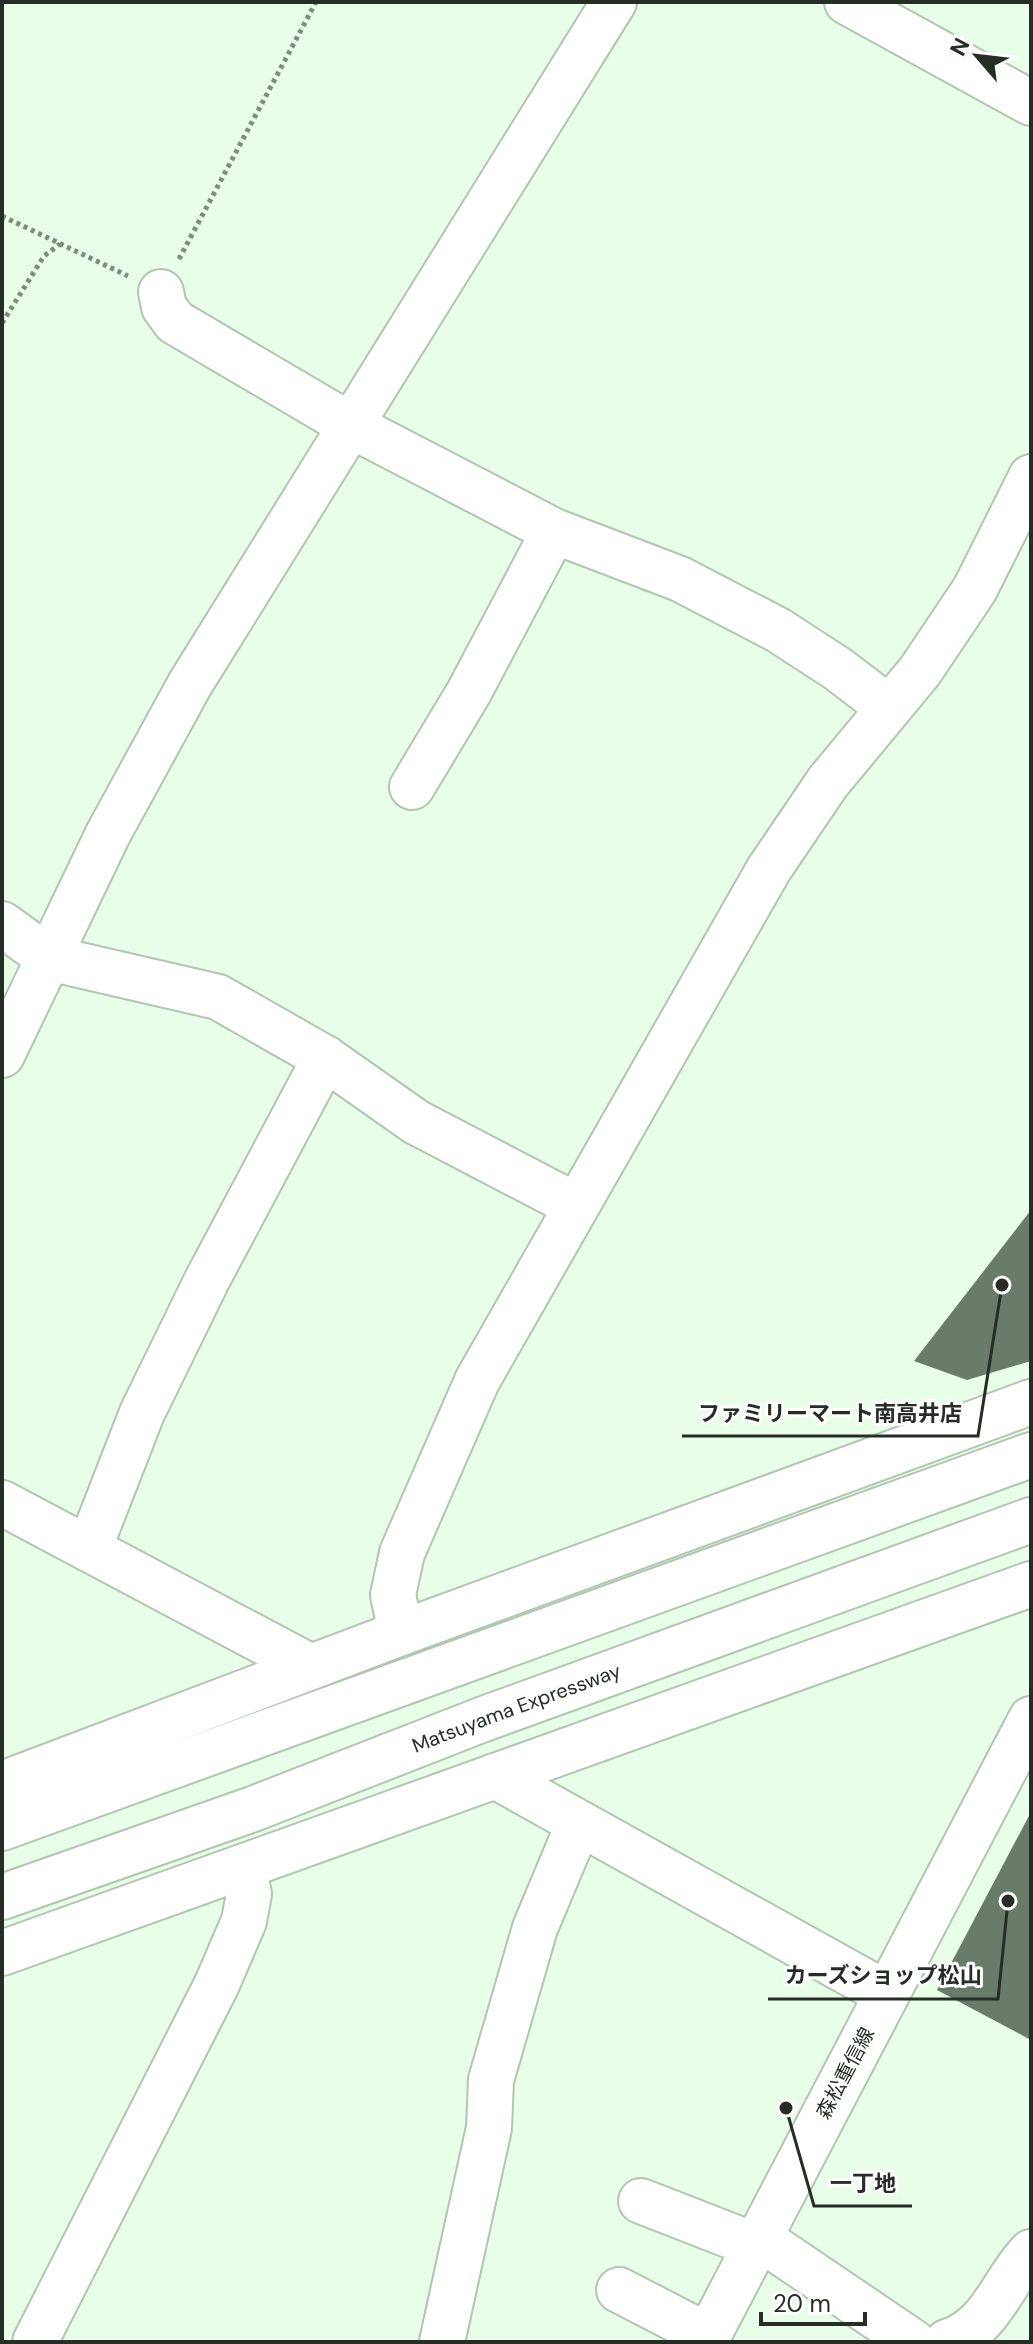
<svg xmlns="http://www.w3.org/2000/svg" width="1033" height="2344" font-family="'DM Sans','Noto Sans JP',sans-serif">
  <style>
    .building { fill: #687c69 }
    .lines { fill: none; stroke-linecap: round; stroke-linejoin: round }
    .minor-casing { stroke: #b1c6b1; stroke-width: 48 }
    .major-casing { stroke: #b1c6b1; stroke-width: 48 }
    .highway-casing { stroke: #b1c6b1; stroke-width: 48 }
    .path { stroke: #7e8c7e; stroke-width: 5; stroke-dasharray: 4 4; stroke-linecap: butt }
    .minor { stroke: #fff; stroke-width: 44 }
    .major { stroke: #fff; stroke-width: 44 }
    .highway { stroke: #fff; stroke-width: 44 }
    .labels { text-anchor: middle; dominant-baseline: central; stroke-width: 6; stroke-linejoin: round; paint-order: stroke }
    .street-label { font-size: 20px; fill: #252d25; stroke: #fff }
    .leader { fill: none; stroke: #252d25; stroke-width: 3 }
    .callout-dot { fill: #252d25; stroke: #fff; stroke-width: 3 }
    .callout-label { font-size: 22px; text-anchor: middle; font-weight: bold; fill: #252d25; stroke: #fff; stroke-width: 6; stroke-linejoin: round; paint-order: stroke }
  </style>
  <rect width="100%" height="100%" fill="#e8fee8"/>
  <g class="building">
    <polygon points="1031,1210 1031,1361 967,1380 914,1361"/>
    <polygon points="1031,1812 1031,2040 937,1990"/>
  </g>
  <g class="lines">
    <g class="minor-casing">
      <g id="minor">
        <polyline points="847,2 1031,103"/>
        <polyline points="161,292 164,307 175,322 350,425 554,531 680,579 778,630 838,669 889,708"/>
        <polyline points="412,787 469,692 554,531"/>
        <polyline points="2,924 49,958 218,997 325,1058 416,1122 575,1205"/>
        <polyline points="2,1055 108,834 190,684 614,2"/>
        <polyline points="2,1503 311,1667"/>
        <polyline points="89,1549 142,1413 207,1280 325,1058"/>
        <polyline points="401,1633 393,1595 402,1553 477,1381 769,869 828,782 920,671 975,589 1031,477"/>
        <polyline points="495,1776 887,1994"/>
        <polyline points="2,1784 401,1633 1031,1402"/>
        <polyline points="2,1953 1031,1584"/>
        <polyline points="641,2201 754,2245"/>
        <polyline points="758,2237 913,2342"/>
        <polyline points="619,2290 708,2336"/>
        <polyline points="35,2342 217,1984 244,1921 249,1894 243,1867"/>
        <polyline points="442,2342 489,2128 491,2080 535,1928 579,1823"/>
        <path d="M947,2342C992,2328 1001,2283 1031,2252"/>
      </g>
    </g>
    <g class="major-casing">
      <polyline id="major" points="705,2342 1031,1719"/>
    </g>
    <g class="highway-casing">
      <g id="highway">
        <polyline points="2,1828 1031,1455"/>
        <path id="s1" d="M2,1897L253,1809L481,1720L1031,1520"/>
      </g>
    </g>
    <g class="path">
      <polyline points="2,216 128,276"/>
      <polyline points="179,259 316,2"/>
      <polyline points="2,323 44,256 60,244"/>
    </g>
    <use href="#minor" class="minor"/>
    <use href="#major" class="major"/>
    <use href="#highway" class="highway"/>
  </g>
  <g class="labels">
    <g class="street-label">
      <text stroke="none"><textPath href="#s1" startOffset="548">Matsuyama Expressway</textPath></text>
      <text transform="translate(845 2073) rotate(-62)">森松重信線</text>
    </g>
  </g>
  <path class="leader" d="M1002 1285L978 1436H682M1008 1901L998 1999H768M786 2108L814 2206H912"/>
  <g class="callout-dot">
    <circle cx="1002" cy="1285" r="8"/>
    <circle cx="1008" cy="1901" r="8"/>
    <circle cx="786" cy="2108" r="8"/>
  </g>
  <g class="callout-label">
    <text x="830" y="1421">ファミリーマート南高井店</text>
    <text x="883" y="1983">カーズショップ松山</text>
    <text x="863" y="2191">一丁地</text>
  </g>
  <rect width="1033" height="2344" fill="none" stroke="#252d25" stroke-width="8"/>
  <g transform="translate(977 56) rotate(298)" stroke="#ffffff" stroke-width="6" paint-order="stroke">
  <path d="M0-6L14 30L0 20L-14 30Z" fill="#252d25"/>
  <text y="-12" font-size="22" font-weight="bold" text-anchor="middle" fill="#252d25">N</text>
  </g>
  <path d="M761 2312v12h104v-12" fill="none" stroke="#252d25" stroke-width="4"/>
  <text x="773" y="2312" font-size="24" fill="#252d25" stroke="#ffffff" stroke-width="6" paint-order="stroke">20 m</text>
</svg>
